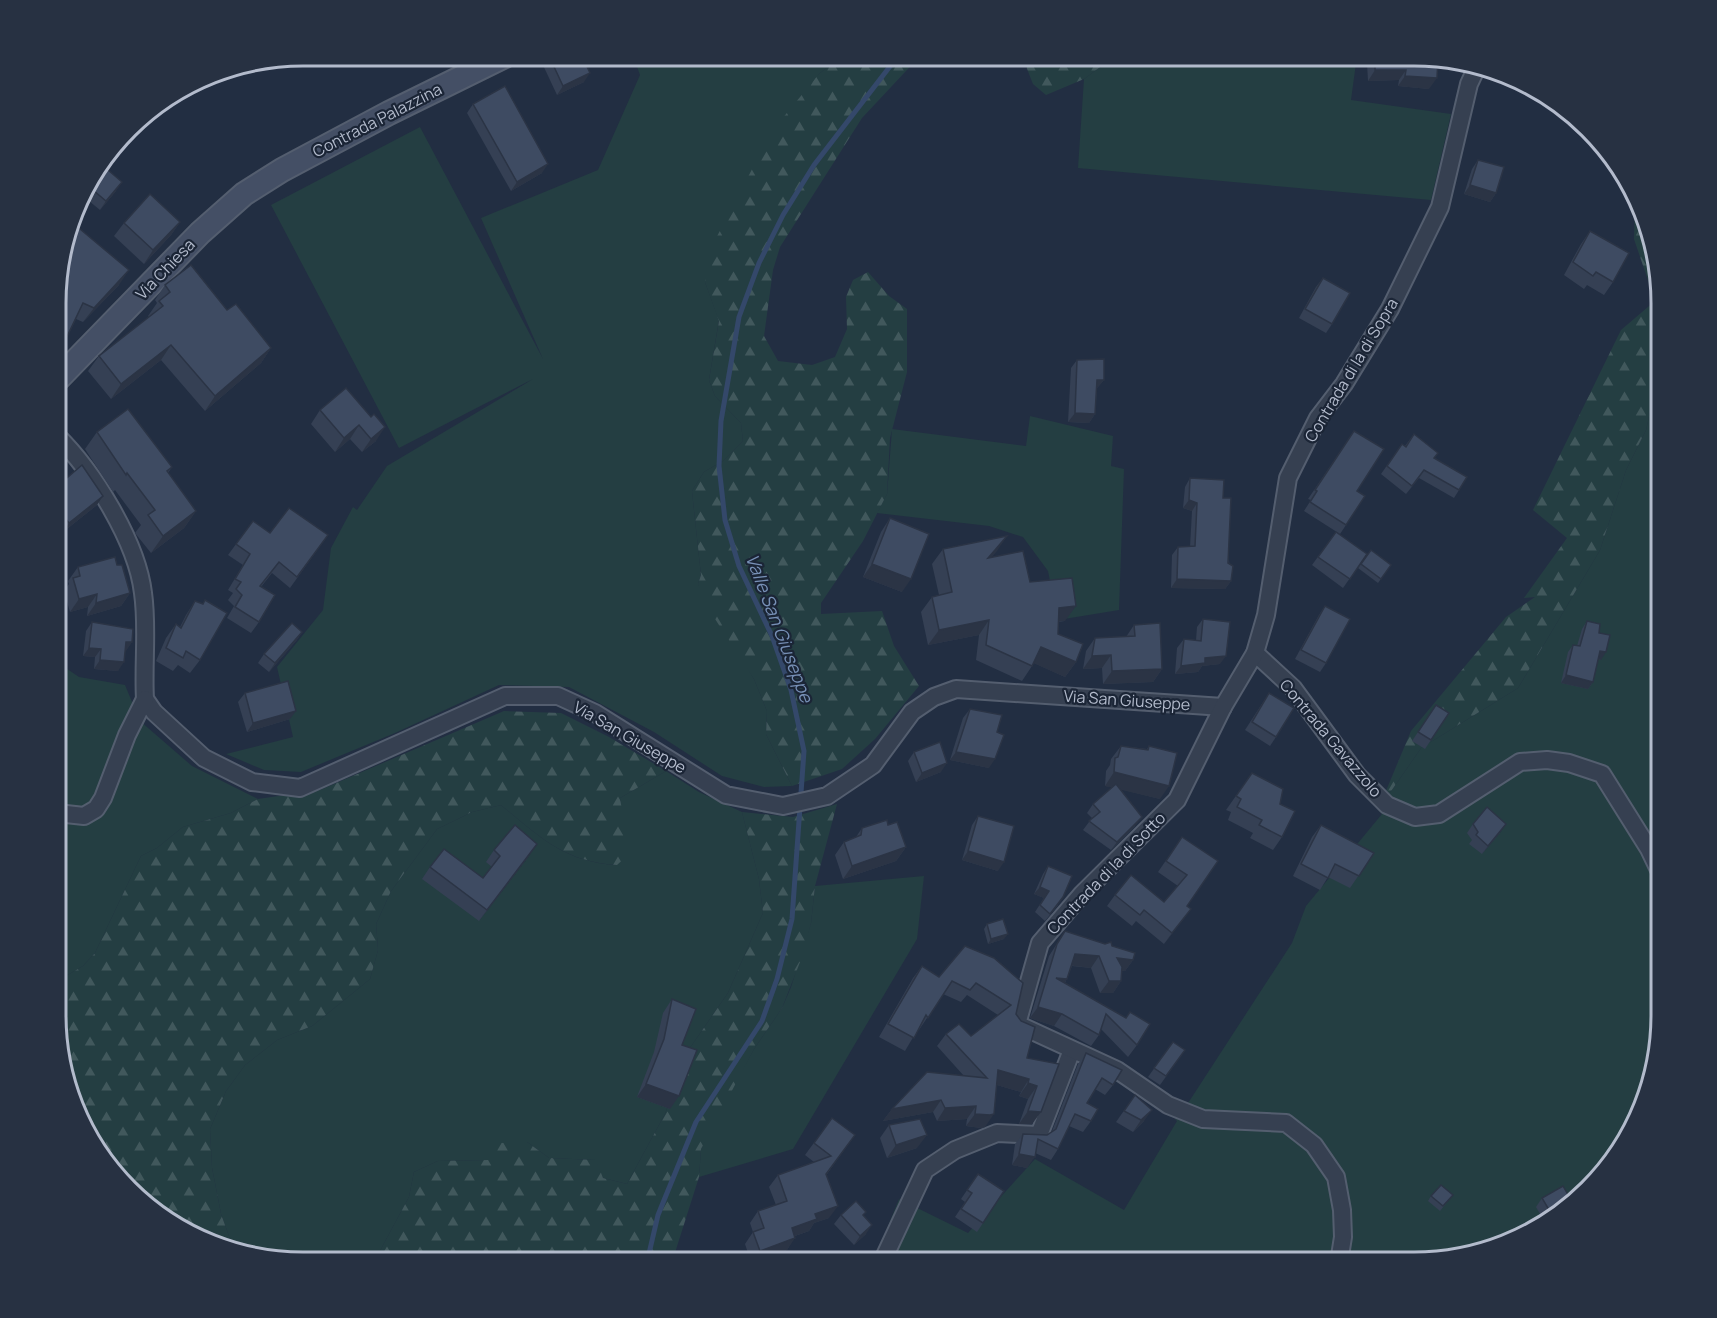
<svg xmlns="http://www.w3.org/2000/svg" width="1717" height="1318" font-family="Manrope,sans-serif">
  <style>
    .green { fill: #243e42 }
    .forest { fill: url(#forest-firs) }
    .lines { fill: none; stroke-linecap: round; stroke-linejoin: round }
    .stream { stroke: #34486a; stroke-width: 5 }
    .street-casing { stroke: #545e6f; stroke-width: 20 }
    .secondary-casing { stroke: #545e6f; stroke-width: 26 }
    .street { stroke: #364051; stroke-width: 16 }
    .secondary { stroke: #444f65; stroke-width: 22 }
    .wall { fill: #354054 }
    .shaded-wall { fill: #2b3445 }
    .building { fill: #3e4b62; stroke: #2b3445; stroke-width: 1.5 }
    .labels { text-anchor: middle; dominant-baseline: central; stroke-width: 4.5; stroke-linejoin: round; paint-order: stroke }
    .street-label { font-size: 16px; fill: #b3bbcc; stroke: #1b2536 }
    .water-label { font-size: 18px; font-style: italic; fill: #7790b6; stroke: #1b2536 }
    .rim { fill: none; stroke: #b3bbcc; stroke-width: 3 }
  </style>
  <defs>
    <pattern id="forest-firs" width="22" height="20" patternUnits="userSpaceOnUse" patternTransform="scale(1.5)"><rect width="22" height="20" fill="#243e42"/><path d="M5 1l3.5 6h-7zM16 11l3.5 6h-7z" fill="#41585c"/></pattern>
  </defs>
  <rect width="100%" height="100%" fill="#222e42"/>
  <g class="green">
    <polygon points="633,56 842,56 819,74 705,282 719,320 709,380 715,396 741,423 743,441 723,461 704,472 692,491 701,575 698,584 754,679 767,711 766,734 792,786 764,787 722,776 654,732 569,687 499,685 395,733 301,772 264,770 226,754 293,737 277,667 323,610 331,548 353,507 357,510 387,466 533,379 399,448 271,205 420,127 543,359 481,218 598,170 640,75"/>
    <polygon points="1115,56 1357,56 1351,100 1451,114 1431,200 1078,168 1084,79"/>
    <polygon points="1661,361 1661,1031 1643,1110 1600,1178 1523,1237 1414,1262 881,1262 882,1241 899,1199 968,1233 1035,1159 1124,1210 1177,1121 1175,1119 1179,1117 1292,943 1306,906 1382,814 1378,810 1421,748 1518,688 1600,550 1626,470 1646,430"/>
    <polygon points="1030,416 1113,436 1111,466 1124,469 1119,610 1058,620 1048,571 1023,537 989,526 877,513 887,494 892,429 1026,446"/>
    <polygon points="57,662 79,677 125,685 140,721 192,766 258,799 231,813 183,827 157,848 141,856 95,953 83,966 56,982"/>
    <path d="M666,771L699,792L742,812L759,879L763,913L728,993L690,1048L665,1114L627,1184L603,1178L595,1160L549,1158L527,1142L489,1160L438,1161L414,1172L409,1197L374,1262H287L234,1250L221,1214L212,1168L210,1129L226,1091L245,1065L277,1040L312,1026L370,979L378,950L376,924L391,891L437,829L472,812L501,805C539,836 564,862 616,865L622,819L620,798Z"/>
    <polygon points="924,876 917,939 793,1149 699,1177 701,1149 714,1120 754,1049 782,1008 791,987 811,923 815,886"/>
  </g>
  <g class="forest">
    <polygon points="842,56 920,56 862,118 780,247 773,270 764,336 778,361 812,365 835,357 847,329 846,297 853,280 868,272 889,296 907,309 907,372 890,438 887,494 863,541 821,603 821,614 882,611 894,646 919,686 875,739 842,769 792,786 766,734 767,711 754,679 706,605 698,584 701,575 692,491 704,472 723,461 743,441 741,423 715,396 709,380 719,321 705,282 712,246 772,131 819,74"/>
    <polygon points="1022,56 1115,56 1084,79 1046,95 1033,84"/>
    <polygon points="1627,182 1636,194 1661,303 1661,361 1646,430 1626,470 1600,550 1518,688 1421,748 1378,810 1411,731 1506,617 1535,597 1524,598 1567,538 1533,510 1621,330 1655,301 1634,239 1635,205"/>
    <path d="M504,711L561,713L609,737L666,771L620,798L629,854L617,865C564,862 539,836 501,805L472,812L437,829L391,891L376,924L378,950L370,979L312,1026L277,1040L245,1065L226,1091L210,1129L212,1168L221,1214L234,1250L209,1244L140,1201L81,1125L56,1031V982L83,966L95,953L141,856L157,848L183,827L231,813L258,799L320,790Z"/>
    <polygon points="837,804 815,886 811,923 802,957 782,1008 754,1049 701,1149 699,1177 672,1262 374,1262 409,1197 414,1172 438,1161 488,1160 500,1143 527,1142 549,1158 596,1160 603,1178 627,1184 665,1114 690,1048 728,993 763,913 759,879 742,812 793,817"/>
  </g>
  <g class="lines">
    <polyline class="stream" points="647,1262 658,1215 696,1122 762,1021 777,979 792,919 804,751 791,690 772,636 739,566 725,520 719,466 721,421 739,317 759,263 783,215 814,165 898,56"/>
    <g class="street-casing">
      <g id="street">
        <path d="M57,436C93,471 137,542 143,593C148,627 143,664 145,699L154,712L204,758L252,782L300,788L505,696H558L595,713L726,795L783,806L827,796L873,765L912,712L934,697L956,689L1223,707"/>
        <polyline points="1255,653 1293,688 1357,775 1387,805 1415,817 1439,814 1520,762 1547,760 1569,763 1602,774 1649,849 1661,874"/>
        <polyline points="57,813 84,816 96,809 103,798 127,735 145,699"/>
        <polyline points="882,1262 925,1170 955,1150 997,1133 1039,1135 1072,1050"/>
        <polyline points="1339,1262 1343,1237 1342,1210 1336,1177 1314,1145 1286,1123 1203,1119 1168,1105 1117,1070 1017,1024 1040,943 1082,894 1177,800 1223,707 1255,653 1266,615 1288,478 1318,418 1344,384 1390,309 1440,207 1469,84 1477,67"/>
      </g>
    </g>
    <g class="secondary-casing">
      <polyline id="secondary" points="57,380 200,233 244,194 282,170 389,113 505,56"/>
    </g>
    <use href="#street" class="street"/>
    <use href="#secondary" class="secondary"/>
  </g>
  <g class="wall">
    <polygon points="441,56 451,56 445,61"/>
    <polygon points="546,56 582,56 584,82 557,95 542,63"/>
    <polygon points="1373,56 1382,56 1400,63 1401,56 1430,56 1429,89 1398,86 1399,80 1368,81 1367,63"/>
    <polygon points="473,104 542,173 511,191 467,113"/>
    <polygon points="1478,160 1496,193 1490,202 1464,194 1472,169"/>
    <polygon points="89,180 116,191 100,210 83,196"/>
    <polygon points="180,222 171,235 144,264 114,236 124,223"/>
    <polygon points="1590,231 1613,282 1604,295 1587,285 1584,289 1564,275 1581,244"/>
    <polygon points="58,271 119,285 83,322 76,319 63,345 57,353"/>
    <polygon points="1323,278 1332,324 1326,333 1299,318 1316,287"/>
    <polygon points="165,285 227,310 271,348 261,363 205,411 161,360 111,399 88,371 99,356 149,317 148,316 157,303 155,300"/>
    <polygon points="1077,360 1104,380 1097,388 1095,414 1089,423 1068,422 1071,368"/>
    <polygon points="346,388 376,441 362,452 350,439 335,452 311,424 320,410"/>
    <polygon points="1354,431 1357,491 1346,525 1340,534 1304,511 1311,500 1308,499"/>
    <polygon points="97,432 172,467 168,473 196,511 184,528 151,553 135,533 141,525 115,490 113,492 85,449"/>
    <polygon points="1414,434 1459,490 1454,498 1419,478 1406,494 1381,474 1402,444 1405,446"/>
    <polygon points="1190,478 1223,498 1231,581 1225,589 1171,588 1172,555 1178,547 1190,547 1192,511 1183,508 1185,487"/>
    <polygon points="61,483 97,505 63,532 57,524 57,488"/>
    <polygon points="890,518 902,592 863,577 881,532"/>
    <polygon points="253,521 270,533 328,535 290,588 272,573 261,587 259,622 251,633 227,618 234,606 228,600 233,593 228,590 243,565 228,555"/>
    <polygon points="1336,532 1367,554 1343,588 1312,565"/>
    <polygon points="1007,536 991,557 1030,582 1065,621 1058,622 1058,634 1076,662 1065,677 1034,663 1022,681 976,660 979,635 928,645 921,612 932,597 939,595 932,564 943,549"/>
    <polygon points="1371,550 1391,565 1378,583 1358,568"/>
    <polygon points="117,565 130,593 121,606 87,616 88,607 70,612 64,591 69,584 68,581 78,567"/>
    <polygon points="195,601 200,660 190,673 178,665 173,671 156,661 166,638 176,624 180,627 186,615"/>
    <polygon points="1325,606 1326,663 1320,672 1295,659 1319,615"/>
    <polygon points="1203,619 1220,664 1202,666 1198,672 1175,674 1177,648 1184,639 1196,640 1197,627"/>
    <polygon points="1587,621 1599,633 1601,660 1598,659 1593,682 1588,689 1561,683 1568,652 1573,645 1577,646 1582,629"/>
    <polygon points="92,622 132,642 125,651 118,671 94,669 95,657 83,656 86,631"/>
    <polygon points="1134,625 1162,669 1153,682 1103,684 1102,668 1083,669 1086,651 1095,638 1126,637"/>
    <polygon points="302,632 296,641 269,672 258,663 264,654"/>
    <polygon points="245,693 290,719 247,732 238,702"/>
    <polygon points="1269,693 1276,737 1270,746 1245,730"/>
    <polygon points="1436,705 1449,713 1425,749 1412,741"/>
    <polygon points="970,709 997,732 989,768 950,760 963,718"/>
    <polygon points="1121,746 1147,749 1149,746 1160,799 1120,789 1135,826 1111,850 1083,830 1092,818 1087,813 1093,804 1112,787 1105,786 1106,771 1110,765 1111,759"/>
    <polygon points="914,752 941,772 916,782 908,761"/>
    <polygon points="1252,773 1280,804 1282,837 1273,850 1250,838 1253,833 1228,820 1231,812 1226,810"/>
    <polygon points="978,816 998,871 962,860 972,825"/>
    <polygon points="1473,824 1500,833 1482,854 1469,844 1472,840 1467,833"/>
    <polygon points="888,825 906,847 896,861 843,879 835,855 844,842 856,837 862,828"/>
    <polygon points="1321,825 1374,853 1350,888 1328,877 1320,890 1293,876 1312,837"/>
    <polygon points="1182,837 1218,861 1187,906 1191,909 1164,944 1136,921 1132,926 1107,906 1115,895 1164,902 1178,886 1158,872"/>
    <polygon points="494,850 529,856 479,921 422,879 430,867 483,878 492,867 486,862"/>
    <polygon points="1048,866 1058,905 1045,921 1035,912 1044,898 1034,894 1043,874"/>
    <polygon points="987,924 1004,939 988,944 984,929"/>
    <polygon points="1065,931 1112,946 1133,960 1125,971 1122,971 1121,981 1113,993 1100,993 1091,968 1072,966 1065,983 1126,1018 1137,1045 1128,1057 1101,1029 1099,1035 1091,1046 1054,1026 1030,1018 1049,956"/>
    <polygon points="994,958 1016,1014 1027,1058 1059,1064 1032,1124 1019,1124 1028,1099 1019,1096 1021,1092 997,1085 985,1127 981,1128 966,1126 967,1119 937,1121 933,1112 883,1121 892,1109 964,1076 937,1046 946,1034 971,1036 998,1015 967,995 961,1002 943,994 919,1030 918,1029 905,1051 879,1037 913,978 922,966 939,977"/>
    <polygon points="672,999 682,1045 670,1109 637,1097 654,1052 663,1013"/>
    <polygon points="1173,1042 1185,1050 1160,1085 1148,1077"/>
    <polygon points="1086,1053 1113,1085 1105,1095 1095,1089 1087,1103 1091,1121 1083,1132 1069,1126 1058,1149 1051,1160 1035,1153 1027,1168 1012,1165 1015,1144 1023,1134 1047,1135 1052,1131 1078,1064"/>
    <polygon points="1135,1095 1144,1121 1133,1132 1116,1122"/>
    <polygon points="832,1118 855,1135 827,1174 829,1218 814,1223 809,1231 795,1236 787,1250 754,1262 751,1262 745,1244 753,1232 750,1223 758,1211 776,1205 769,1187 778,1175 814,1162 805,1155"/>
    <polygon points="889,1125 917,1148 887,1158 880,1138"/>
    <polygon points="978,1174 983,1223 977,1232 955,1217 965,1202 961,1199"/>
    <polygon points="1453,1195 1440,1211 1428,1201 1431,1196"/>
    <polygon points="1542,1198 1571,1200 1544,1221 1536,1207"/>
    <polygon points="841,1215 863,1216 866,1234 854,1245 834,1224"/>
  </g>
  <g class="shaded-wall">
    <polygon points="1375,70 1406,70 1399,80 1368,81"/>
    <polygon points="590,73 584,82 557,95 563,86"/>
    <polygon points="1405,76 1437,78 1429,89 1398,86"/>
    <polygon points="548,164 542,173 511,191 517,182"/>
    <polygon points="122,182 116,191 100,210 106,201"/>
    <polygon points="1470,185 1496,193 1490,202 1464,194"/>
    <polygon points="180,222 171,235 144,264 153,250"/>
    <polygon points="129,270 119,285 83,322 94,308"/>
    <polygon points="171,345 161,360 111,399 121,384"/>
    <polygon points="271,348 261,363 205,411 215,396"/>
    <polygon points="1097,380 1104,380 1097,388 1091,388"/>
    <polygon points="1075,413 1095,414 1089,423 1068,422"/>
    <polygon points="359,425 350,439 335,452 344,438"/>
    <polygon points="385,427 376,441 362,452 371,439"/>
    <polygon points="103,496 97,505 63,532 69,523"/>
    <polygon points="1189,500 1197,503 1192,511 1183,508"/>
    <polygon points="196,511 184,528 151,553 163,536"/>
    <polygon points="1007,536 997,551 978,573 988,558"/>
    <polygon points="872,564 911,579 902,592 863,577"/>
    <polygon points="1177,579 1231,581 1225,589 1171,588"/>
    <polygon points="130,593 121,606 87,616 96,603"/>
    <polygon points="97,594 88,607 70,612 79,599"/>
    <polygon points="1076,606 1065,621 1049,622 1059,608"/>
    <polygon points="989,620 979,635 928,645 939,630"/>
    <polygon points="302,632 296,641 269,672 275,663"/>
    <polygon points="126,642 132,642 126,651 120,650"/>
    <polygon points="1041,647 1076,662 1065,677 1031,662"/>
    <polygon points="89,648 101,649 95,657 83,656"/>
    <polygon points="1600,651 1606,652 1601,660 1595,658"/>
    <polygon points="1111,655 1102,668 1083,669 1092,656"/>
    <polygon points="1226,656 1220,664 1202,666 1198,672 1175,674 1181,666 1205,658"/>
    <polygon points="100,660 124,662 118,671 94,669"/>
    <polygon points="1162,669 1153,682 1103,684 1112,671"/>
    <polygon points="1566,675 1593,682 1588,689 1561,683"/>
    <polygon points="296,711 290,719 247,732 253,723"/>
    <polygon points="956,752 995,759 989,768 950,760"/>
    <polygon points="947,763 941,772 916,782 922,773"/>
    <polygon points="1114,772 1169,786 1160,799 1105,786"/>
    <polygon points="1142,817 1135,826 1111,850 1117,842"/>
    <polygon points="1506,824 1500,833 1482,854 1488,846"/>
    <polygon points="537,844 529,856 479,921 487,910"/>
    <polygon points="906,847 896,861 843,879 852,866"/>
    <polygon points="968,851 1004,862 998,871 962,860"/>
    <polygon points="1040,887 1049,891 1044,898 1034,894"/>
    <polygon points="1191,909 1183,920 1164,944 1172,933"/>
    <polygon points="1008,934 1004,939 988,944 991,939"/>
    <polygon points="1075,954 1099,956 1091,968 1067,965"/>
    <polygon points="1117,958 1133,960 1125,971 1109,970"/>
    <polygon points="1056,978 1067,979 1059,991"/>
    <polygon points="1109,981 1121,981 1113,993 1100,993"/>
    <polygon points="1038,1007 1062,1014 1054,1026 1030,1018"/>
    <polygon points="998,1070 1029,1079 1021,1092 990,1083"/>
    <polygon points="1028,1083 1037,1086 1028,1099 1019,1096"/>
    <polygon points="646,1084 679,1096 670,1109 637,1097"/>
    <polygon points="941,1100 933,1112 883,1121 892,1109"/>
    <polygon points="976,1106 967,1119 937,1121 945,1108"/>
    <polygon points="1152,1110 1144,1121 1133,1132 1141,1120"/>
    <polygon points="1028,1111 1041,1112 1032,1124 1019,1124"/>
    <polygon points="975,1114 994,1114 985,1127 981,1128 966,1126"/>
    <polygon points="927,1135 917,1148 887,1158 896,1145"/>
    <polygon points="1019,1154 1035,1157 1027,1168 1012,1165"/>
    <polygon points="838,1206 829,1218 814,1223 809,1231 783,1240 792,1228 815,1214"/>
    <polygon points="872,1225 866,1234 854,1245 860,1236"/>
    <polygon points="795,1238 787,1250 752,1262 760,1251"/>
  </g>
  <g class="building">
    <polygon points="549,56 582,56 590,73 563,86"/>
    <polygon points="1375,56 1382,56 1406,66 1407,56 1430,56 1438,58 1437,78 1405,76 1406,70 1375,70"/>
    <polygon points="505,86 548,164 517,182 473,104"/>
    <polygon points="1478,160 1504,167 1496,193 1470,185"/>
    <polygon points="101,164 122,182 106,201 87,185 89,180"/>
    <polygon points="150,194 180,222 153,250 124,223"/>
    <polygon points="74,224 129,270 94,308 83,303 63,345 58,342 58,271"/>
    <polygon points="1590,231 1629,253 1613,282 1596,272 1593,276 1573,262"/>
    <polygon points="191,265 227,310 236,304 271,348 215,396 171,345 121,384 99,356 163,306 159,301 170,292 165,285"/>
    <polygon points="1323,278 1350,293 1332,324 1305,309"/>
    <polygon points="1104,359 1104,380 1097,380 1095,414 1075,413 1077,360"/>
    <polygon points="346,388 371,417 374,414 385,427 371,439 359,425 344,438 320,410"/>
    <polygon points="128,409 172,467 167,471 196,511 163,536 148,515 155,510 127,473 126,475 97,432"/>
    <polygon points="1354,431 1384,449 1357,491 1365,496 1346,525 1310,502 1317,491 1315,490"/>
    <polygon points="1414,434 1438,453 1434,458 1467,477 1459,490 1424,470 1412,486 1387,466 1402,444 1406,447"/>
    <polygon points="82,465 103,496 69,523 57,508 57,491 62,487 61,483"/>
    <polygon points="1190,478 1224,480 1223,498 1231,498 1228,563 1233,566 1231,581 1177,579 1178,547 1195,546 1197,503 1189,500"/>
    <polygon points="289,508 328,535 297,577 279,562 260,586 275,595 259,622 235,607 242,595 236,589 241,582 235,579 250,554 236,544 253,521 270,533"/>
    <polygon points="890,518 929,534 911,579 872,564"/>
    <polygon points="1336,532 1367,554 1350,579 1318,557"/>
    <polygon points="1007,536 988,558 1023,551 1030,582 1072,578 1076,606 1059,608 1058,634 1083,644 1076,662 1041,647 1032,666 986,645 989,620 939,630 932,597 952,592 943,549"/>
    <polygon points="1371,550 1391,565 1381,579 1361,564"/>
    <polygon points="115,557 117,565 122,565 130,593 96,603 97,594 79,599 73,578 80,576 78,567"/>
    <polygon points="205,600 227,613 200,660 186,651 183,658 166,648 176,624 181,628 195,601 203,604"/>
    <polygon points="1325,606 1350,619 1326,663 1301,650"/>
    <polygon points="1203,619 1230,622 1226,656 1205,658 1205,663 1181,666 1184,639 1201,641"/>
    <polygon points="1587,621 1600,624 1599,633 1610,635 1606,652 1600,651 1593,682 1566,675 1573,645 1580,646"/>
    <polygon points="92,622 133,629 132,642 126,642 124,662 100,660 101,649 89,648"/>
    <polygon points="292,623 302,632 275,663 264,654"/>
    <polygon points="1160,623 1162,669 1112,671 1111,655 1092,656 1095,638 1135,636 1134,625"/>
    <polygon points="288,681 296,711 253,723 245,693"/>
    <polygon points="1269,693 1294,708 1276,737 1252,722"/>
    <polygon points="1436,705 1449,713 1431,740 1418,732"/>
    <polygon points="970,709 1002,715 997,732 1004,735 995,759 956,752"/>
    <polygon points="940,742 947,763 922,773 914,752"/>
    <polygon points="1121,746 1148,750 1149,746 1177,753 1169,786 1114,772 1115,758 1118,757"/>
    <polygon points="1252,773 1283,789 1280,804 1295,811 1282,837 1259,825 1262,820 1237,807 1241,799 1236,796"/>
    <polygon points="1116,784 1142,817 1117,842 1089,821 1100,812 1093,804"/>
    <polygon points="1487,807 1506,824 1488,846 1476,835 1478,832 1473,824"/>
    <polygon points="978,816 1014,826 1004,862 968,851"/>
    <polygon points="887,820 888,825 897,822 906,847 852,866 844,842 861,835 862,828"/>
    <polygon points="515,825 537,844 487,910 430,867 444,849 483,878 500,856 494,850"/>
    <polygon points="1321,825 1374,853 1359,876 1335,864 1328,878 1301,864"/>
    <polygon points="1182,837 1218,861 1187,906 1191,909 1172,933 1144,910 1140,915 1115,895 1131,875 1164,902 1187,875 1166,861"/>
    <polygon points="1048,866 1072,876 1063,897 1050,914 1040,905 1049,891 1040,887"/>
    <polygon points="1003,919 1008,934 991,939 987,924"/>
    <polygon points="1065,931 1105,944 1111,942 1112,946 1135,953 1133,960 1117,958 1122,967 1121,981 1109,981 1099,956 1075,954 1067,979 1056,978 1126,1018 1130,1012 1150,1024 1137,1045 1106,1014 1099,1035 1062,1014 1038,1007 1057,944"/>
    <polygon points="965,946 994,958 1023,983 1016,1014 1021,1021 1035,1027 1027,1058 1059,1064 1041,1112 1028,1111 1037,1086 1028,1083 1029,1079 998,1070 994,1114 990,1115 975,1114 976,1106 945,1108 941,1100 892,1109 927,1072 987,1078 946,1034 959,1024 971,1036 1011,1005 976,983 970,990 952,981 928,1018 926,1015 914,1038 888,1024 922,966 939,977"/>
    <polygon points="672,999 696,1009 682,1045 697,1050 679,1096 646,1084 664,1039"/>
    <polygon points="1173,1042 1185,1050 1166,1076 1154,1068"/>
    <polygon points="1086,1053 1122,1070 1113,1085 1102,1078 1087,1103 1098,1109 1091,1121 1075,1114 1058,1149 1038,1139 1035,1157 1019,1154 1023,1134 1047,1135 1056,1129"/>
    <polygon points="1135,1095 1152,1110 1141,1120 1124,1111"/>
    <polygon points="832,1118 855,1135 826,1174 838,1206 815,1214 817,1219 792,1228 795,1238 760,1251 753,1232 764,1228 758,1211 787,1201 778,1175 831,1156 814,1143"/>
    <polygon points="920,1119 927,1135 896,1145 889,1125"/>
    <polygon points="978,1174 1004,1191 983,1223 961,1209 972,1193 967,1190"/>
    <polygon points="1441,1185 1453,1195 1443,1206 1431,1196"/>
    <polygon points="1563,1186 1571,1200 1552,1215 1542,1198"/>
    <polygon points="856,1201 866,1212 863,1215 872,1225 860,1236 841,1215"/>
  </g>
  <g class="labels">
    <g class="street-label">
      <text transform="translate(377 120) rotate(-27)">Contrada Palazzina</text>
      <text transform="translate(165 269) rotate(-46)">Via Chiesa</text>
      <text transform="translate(1351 370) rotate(-59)">Contrada di la di Sopra</text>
      <text transform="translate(1127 700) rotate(4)">Via San Giuseppe</text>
      <text transform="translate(630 737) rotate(30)">Via San Giuseppe</text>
      <text transform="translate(1331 738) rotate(50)">Contrada Gavazzolo</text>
      <text transform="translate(1106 873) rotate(-46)">Contrada di la di Sotto</text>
    </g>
    <g class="water-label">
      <text transform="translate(780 628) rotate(69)">Valle San Giuseppe</text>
    </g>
  </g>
  <path d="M0 0H1717V1318H0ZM303 66H1414A237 237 0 0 1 1651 303V1015A237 237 0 0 1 1414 1252H303A237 237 0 0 1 66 1015V303A237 237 0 0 1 303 66Z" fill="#273142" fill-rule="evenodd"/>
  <path class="rim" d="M303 66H1414A237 237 0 0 1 1651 303V1015A237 237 0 0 1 1414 1252H303A237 237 0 0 1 66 1015V303A237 237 0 0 1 303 66Z"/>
</svg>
